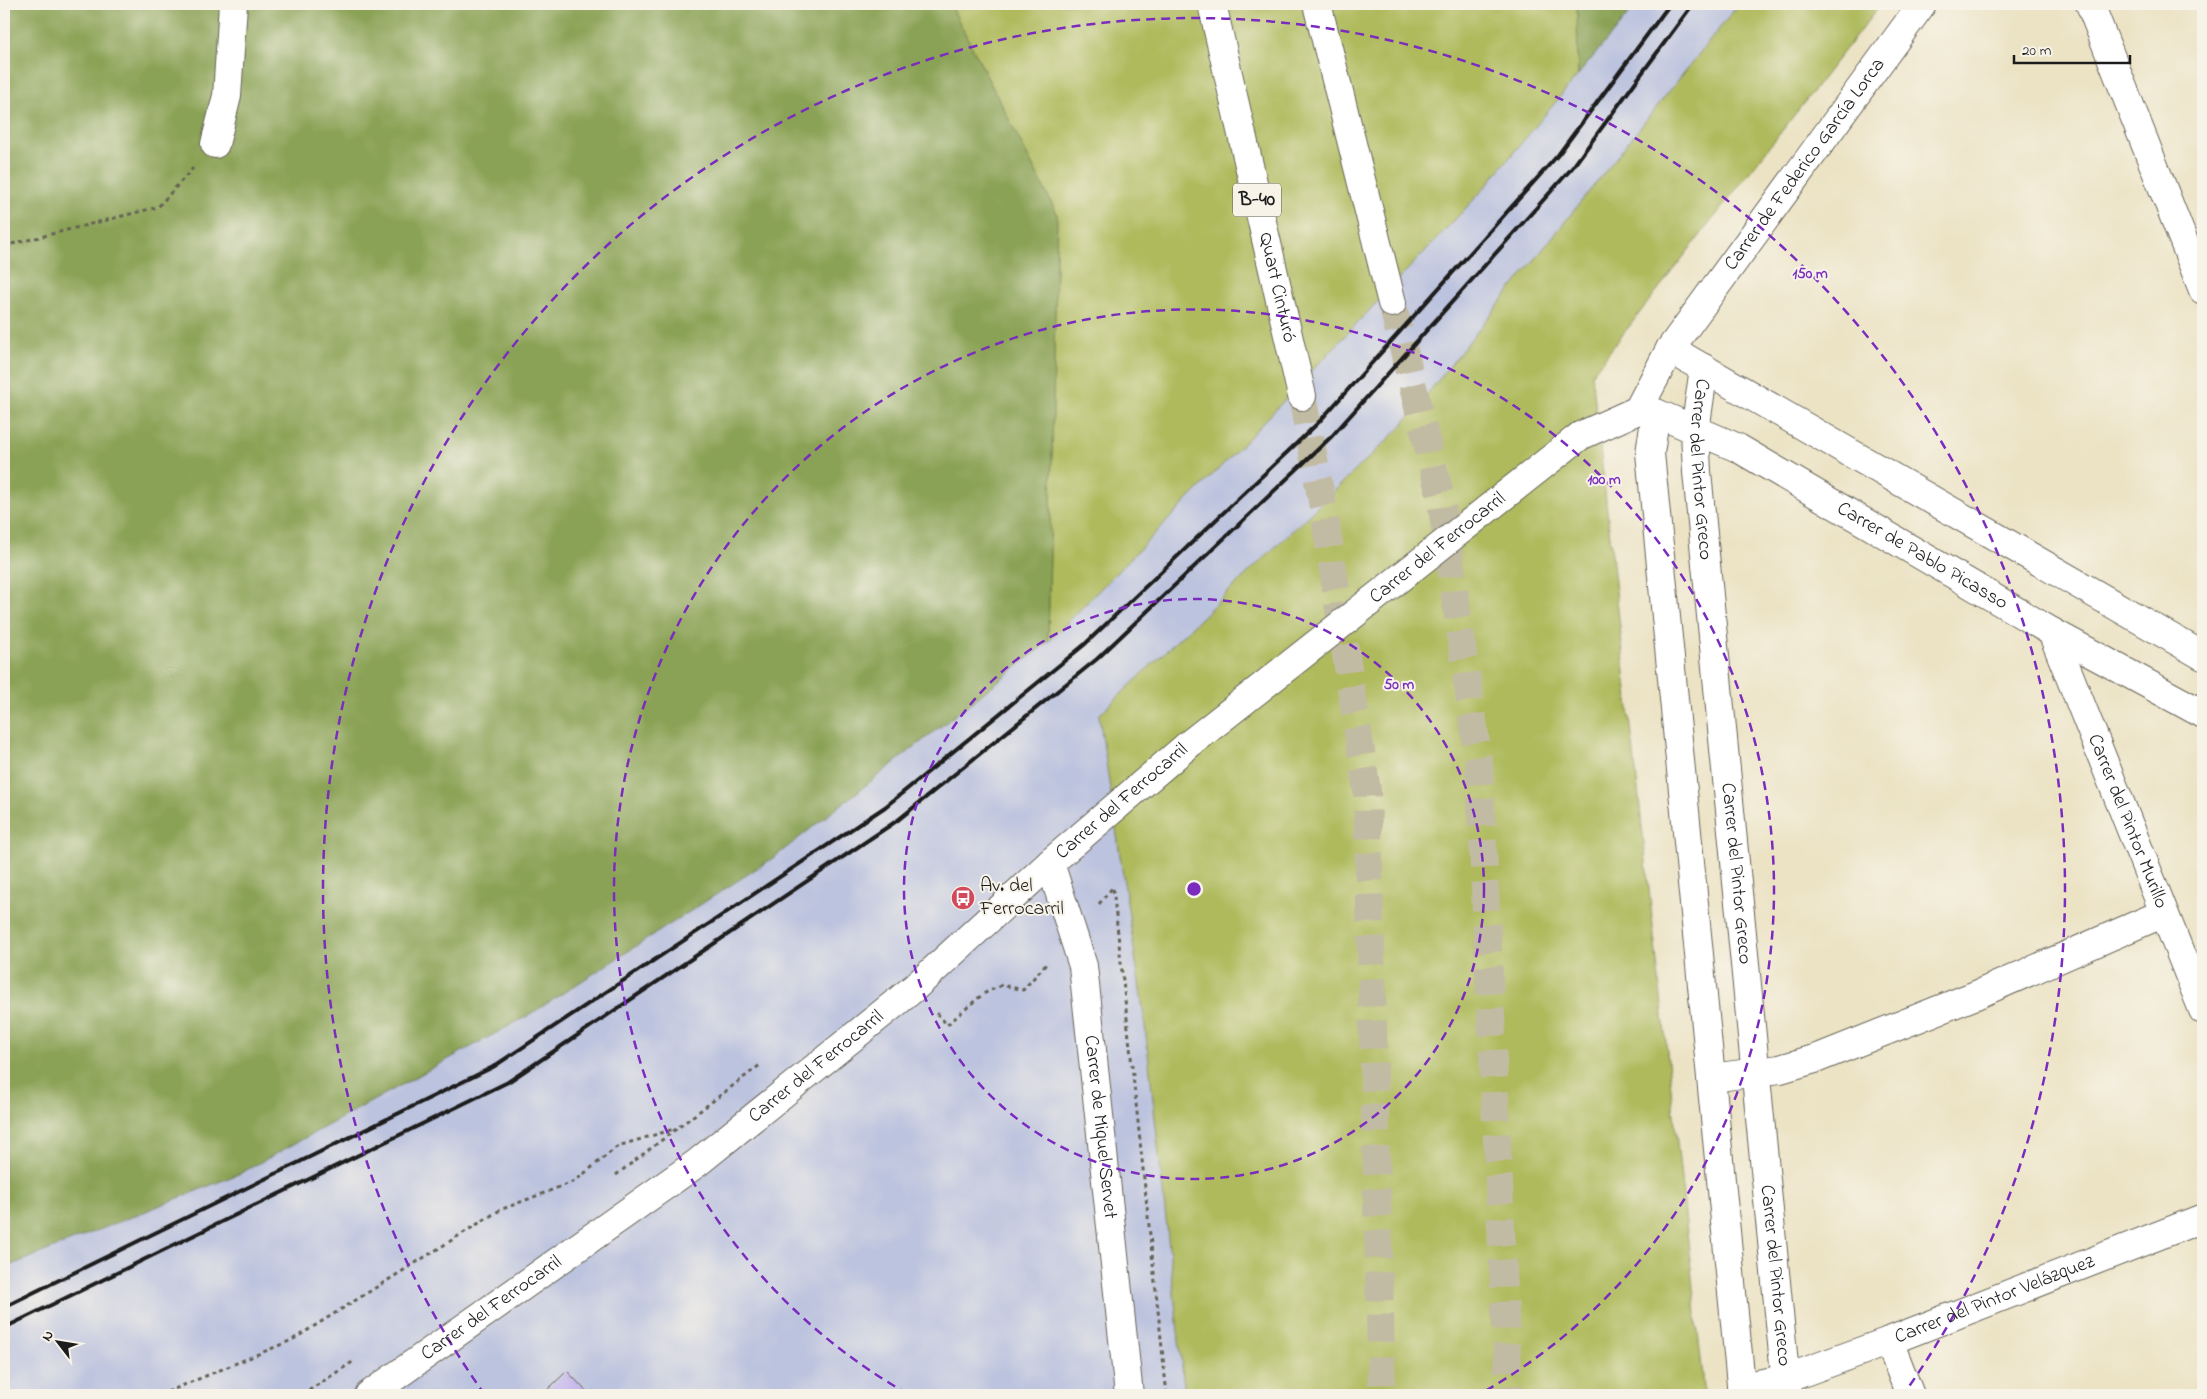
<svg xmlns="http://www.w3.org/2000/svg" width="2207" height="1399" font-family="'Indie Flower',sans-serif">
  <style>
    .industrial { fill: #bcc3de }
    .green { fill: #aeba5c; stroke: #656b3c }
    .forest { fill: #8aa254; stroke: #535f38 }
    .building { fill: #baaaee }
    .lines { fill: none; stroke-linecap: round; stroke-linejoin: round }
    .motorway-tunnel { stroke: #c2bba3; stroke-width: 28; stroke-dasharray: 28 14; stroke-linecap: butt }
    .minor-casing { stroke: #656257; stroke-width: 30 }
    .motorway-casing { stroke: #656257; stroke-width: 30 }
    .path { stroke: #656257; stroke-width: 3; stroke-dasharray: 4 4; stroke-linecap: butt }
    .minor { stroke: #fff; stroke-width: 28 }
    .motorway { stroke: #fff; stroke-width: 28 }
    .rail { stroke: #1c1c1c; stroke-width: 4 }
    .minor-bridge-casing { stroke: #656257; stroke-width: 30; stroke-linecap: butt }
    .minor-bridge { stroke: #fff; stroke-width: 28 }
    .ring { fill: none; stroke: #7b2cbf; stroke-width: 2.5; stroke-dasharray: 9 6 }
    .labels { text-anchor: middle; dominant-baseline: central; stroke-width: 4; stroke-linejoin: round; paint-order: stroke }
    .shield { fill: #f7f3e8; stroke: #5e5c59; stroke-width: 1 }
    .shield-label { font-size: 19px; font-weight: bold; fill: #1c1c1c }
    .street-label { font-size: 20px; fill: #1c1c1c; stroke: #f7f3e8 }
    .poi-label { font-size: 20px; fill: #1c1c1c; stroke: #f7f3e8; text-anchor: start }
    .centre { fill: #7b2cbf; stroke: #f7f3e8; stroke-width: 2.5 }
    .ring-label { font-size: 15px; text-anchor: middle; font-weight: bold; fill: #7b2cbf; stroke: #f7f3e8; stroke-width: 4; stroke-linejoin: round; paint-order: stroke }
  </style>
  <rect width="100%" height="100%" fill="#f7f3e8"/>
  <filter id="ink" filterUnits="userSpaceOnUse"><feTurbulence type="fractalNoise" baseFrequency=".02" numOctaves="2"/><feDisplacementMap in="SourceGraphic" scale="10" xChannelSelector="R" yChannelSelector="G"/><feConvolveMatrix kernelMatrix="1 2 1 2 8 2 1 2 1" color-interpolation-filters="sRGB"/></filter>
  <filter id="wash" filterUnits="userSpaceOnUse"><feTurbulence type="fractalNoise" baseFrequency=".0096" numOctaves="4" result="noise"/><feDisplacementMap in="SourceGraphic" scale="20" xChannelSelector="R" yChannelSelector="G"/><feGaussianBlur stdDeviation="1.12" result="paint"/><feColorMatrix in="noise" values="0 0 0 0 0 0 0 0 0 0 0 0 0 0 0 0 0 1.4 0 .05"/><feComposite in="paint" operator="in"/></filter>
  <g filter="url(#wash)">
    <rect width="100%" height="100%" fill="#ece3c5"/>
    <polygon class="industrial" points="1637,4 1739,4 1400,428 1099,715 1144,1016 1185,1395 4,1395 4,1268 241,1173 529,1015 776,856 1048,642 1241,446 1481,192"/>
    <g class="green">
      <polygon points="950,4 1577,4 1578,75 1481,192 1241,446 1048,642 1057,214"/>
      <polygon points="1739,4 1881,4 1592,374 1705,1395 1185,1395 1144,1016 1099,715 1400,428"/>
    </g>
    <g class="forest">
      <polygon points="4,4 950,4 1057,214 1048,642 776,856 529,1015 241,1173 4,1268"/>
      <path d="M1577,4H1637L1578,75C1577,51 1578,28 1577,4Z"/>
    </g>
    <g id="blocks">
      <polygon class="building" points="567,1371 590,1395 542,1395"/>
    </g>
  </g>
  <g filter="url(#ink)">
    <use href="#blocks" fill-opacity="0" stroke="#656257" stroke-width="1"/>
    <g class="lines">
      <g class="motorway-tunnel">
        <polyline points="1392,303 1441,499 1479,763 1509,1395"/>
        <polyline points="1302,396 1324,512 1367,791 1382,1395"/>
      </g>
      <g class="minor-casing">
        <g id="minor">
          <polyline points="2090,4 2203,290"/>
          <polyline points="215,144 227,96 233,4"/>
          <polyline points="1670,349 2203,656"/>
          <path id="s1" d="M1704,368L1695,431L1697,472L1787,1395"/>
          <path id="s2" d="M1639,410L1656,413L1738,448L2052,632L2203,714"/>
          <polyline points="1656,413 1650,453 1742,1395"/>
          <path id="s3" d="M1580,436L1638,410L1670,349L1922,4"/>
          <path id="s4" d="M2052,632L2203,1010"/>
          <path id="s5" d="M1050,863L1083,966L1129,1395"/>
          <polyline points="1711,1078 1780,1069 1818,1058 1976,995 2164,913"/>
          <polyline points="1889,1341 1910,1395"/>
          <path id="s6" d="M1741,1387L1785,1379L1889,1341L2203,1218"/>
          <path id="s7" d="M369,1395L697,1163L914,988L1050,863L1188,745"/>
        </g>
      </g>
      <g class="motorway-casing">
        <g id="motorway">
          <path id="s8" d="M1212,4L1302,396"/>
          <polyline points="1317,4 1392,303"/>
        </g>
      </g>
      <g class="path">
        <polyline points="4,246 158,207 193,168"/>
        <polyline points="1099,904 1113,887 1167,1395"/>
        <polyline points="937,1013 947,1025 983,994 1002,985 1023,990 1047,963"/>
        <polyline points="616,1175 760,1065"/>
        <polyline points="160,1395 292,1340 500,1210 575,1181 618,1146 674,1129"/>
        <polyline points="302,1395 354,1361"/>
      </g>
      <use href="#minor" class="minor"/>
      <use href="#motorway" class="motorway"/>
      <g class="rail">
        <polyline points="4,1307 493,1067 885,807 1084,645 1319,422 1558,155 1670,4"/>
        <polyline points="4,1328 508,1082 898,820 1097,659 1332,436 1572,168 1693,4"/>
      </g>
      <g class="minor-bridge-casing">
        <g id="minor-bridge">
          <path id="s9" d="M1188,745L1580,436"/>
        </g>
      </g>
      <use href="#minor-bridge" class="minor-bridge"/>
    </g>
  </g>
  <g class="ring">
    <circle cx="1194" cy="889" r="290"/>
    <path d="M908 1394A580 580 0 1 1 1480 1394"/>
    <path d="M485 1395A871 871 0 1 1 1903 1395"/>
  </g>
  <defs>
    <g id="bus-disc" transform="scale(1.25)"><circle r="9.5" fill="#d1495b" stroke="#f7f3e8"/><path d="M-5-6H5V4H4V6H2V4H-2V6H-4V4H-5ZM-3.5-4V0h7V-4ZM-3.5 1.2v1.5H-2V1.2ZM2 1.2v1.5H3.5V1.2Z" fill="#fff"/></g>
  </defs>
  <g fill-rule="evenodd">
    <use href="#bus-disc" x="963" y="898"/>
  </g>
  <g class="labels">
    <rect class="shield" x="1233" y="183.5" width="48" height="33" rx="4"/>
    <g class="shield-label">
      <text x="1257" y="200">B-40</text>
    </g>
    <g class="street-label">
      <text stroke="none"><textPath href="#s3" startOffset="361">Carrer de Federico García Lorca</textPath></text>
      <text stroke="none"><textPath href="#s8" startOffset="291">Quart Cinturó</textPath></text>
      <text stroke="none"><textPath href="#s1" startOffset="102">Carrer del Pintor Greco</textPath></text>
      <text stroke="none"><textPath href="#s9" startOffset="318">Carrer del Ferrocarril</textPath></text>
      <text stroke="none"><textPath href="#s2" startOffset="320">Carrer de Pablo Picasso</textPath></text>
      <text stroke="none"><textPath href="#s7" startOffset="960">Carrer del Ferrocarril</textPath></text>
      <text stroke="none"><textPath href="#s4" startOffset="204">Carrer del Pintor Murillo</textPath></text>
      <text stroke="none"><textPath href="#s1" startOffset="508">Carrer del Pintor Greco</textPath></text>
      <text stroke="none"><textPath href="#s7" startOffset="555">Carrer del Ferrocarril</textPath></text>
      <text stroke="none"><textPath href="#s5" startOffset="270">Carrer de Miquel Servet</textPath></text>
      <text stroke="none"><textPath href="#s1" startOffset="912">Carrer del Pintor Greco</textPath></text>
      <text stroke="none"><textPath href="#s6" startOffset="269">Carrer del Pintor Velázquez</textPath></text>
      <text stroke="none"><textPath href="#s7" startOffset="150">Carrer del Ferrocarril</textPath></text>
    </g>
    <g class="poi-label">
      <text x="980" y="886">Av. del<tspan x="980" dy="23">Ferrocarril</tspan></text>
    </g>
  </g>
  <circle cx="1194" cy="889" r="8" class="centre"/>
  <g class="ring-label">
    <text x="1810" y="278">150 m</text>
    <text x="1604" y="484">100 m</text>
    <text x="1399" y="689">50 m</text>
  </g>
  <rect width="2207" height="1399" fill="none" stroke="#f7f3e8" stroke-width="20"/>
  <g transform="translate(58 1342) rotate(301)" stroke="#f7f3e8" stroke-width="4" paint-order="stroke">
  <path d="M0-4L9 19L0 12L-9 19Z" fill="#1c1c1c"/>
  <text y="-8" font-size="14" font-weight="bold" text-anchor="middle" fill="#1c1c1c">N</text>
  </g>
  <path d="M2014 55v8h116v-8" fill="none" stroke="#1c1c1c" stroke-width="2.5"/>
  <text x="2022" y="55" font-size="15" fill="#1c1c1c" stroke="#f7f3e8" stroke-width="4" paint-order="stroke">20 m</text>
</svg>
